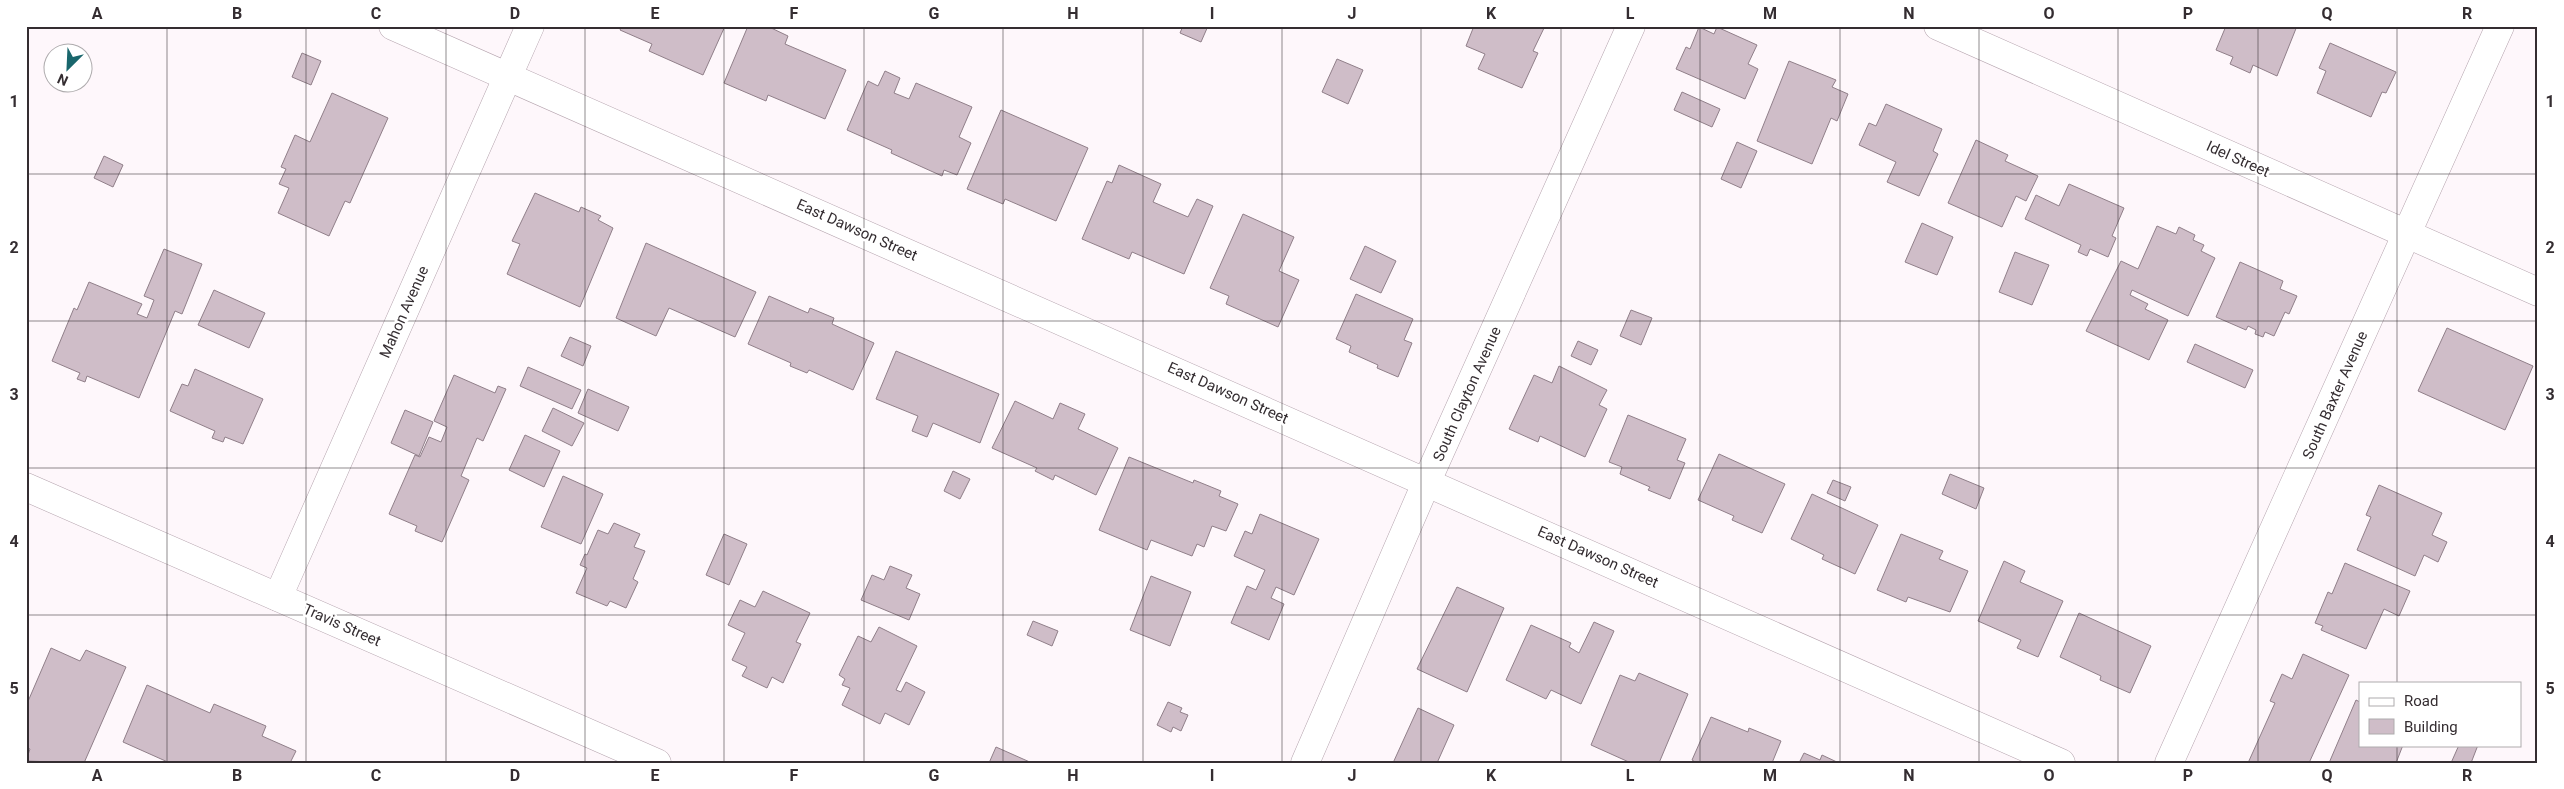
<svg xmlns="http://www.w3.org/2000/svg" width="2564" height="789" font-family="Roboto,sans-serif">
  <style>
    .building { fill: #cfbdc8; stroke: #907f89 }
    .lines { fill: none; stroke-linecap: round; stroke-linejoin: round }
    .minor-casing { stroke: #b5a4ae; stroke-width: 29 }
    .minor { stroke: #fff; stroke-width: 28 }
    .grid { fill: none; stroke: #342d31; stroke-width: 1; stroke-opacity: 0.55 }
    .labels { text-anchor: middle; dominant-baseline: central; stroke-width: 5; stroke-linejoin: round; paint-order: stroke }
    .street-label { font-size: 15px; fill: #342d31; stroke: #fff }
    .neatline { fill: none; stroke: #342d31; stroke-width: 2 }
    .grid-label { font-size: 16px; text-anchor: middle; font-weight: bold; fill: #342d31 }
  </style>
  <rect width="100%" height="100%" fill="#fef7fb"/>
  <g class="building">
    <polygon points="622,26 725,26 703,75 649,51 652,44 620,30"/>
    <polygon points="748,26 767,26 788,36 785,44 846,70 825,119 768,95 766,101 724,83"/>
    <polygon points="1183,26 1208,26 1201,42 1180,33"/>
    <polygon points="1474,26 1545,26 1533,51 1538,53 1522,88 1478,69 1485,54 1466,46"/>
    <polygon points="2226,26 2297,26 2277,76 2253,65 2250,73 2230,64 2233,57 2216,50"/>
    <polygon points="1699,27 1714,34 1717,27 1757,45 1748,64 1758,69 1745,99 1676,69 1686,47 1690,49"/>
    <polygon points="2330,43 2396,72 2386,93 2382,92 2371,117 2317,93 2326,71 2319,68"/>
    <polygon points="302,53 321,61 311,85 292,77"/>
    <polygon points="1337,59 1363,70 1348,104 1322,92"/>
    <polygon points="1789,61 1836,80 1832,87 1848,94 1837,121 1831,118 1812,164 1757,141"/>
    <polygon points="885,71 900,78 894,93 909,99 916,83 972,107 959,137 971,143 957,175 944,170 942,176 891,153 892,150 847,130 868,81 878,86"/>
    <polygon points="1682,92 1720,109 1712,127 1674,110"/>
    <polygon points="332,93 388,118 350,203 345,201 329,236 278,213 289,188 279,184 286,169 281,167 295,135 310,142"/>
    <polygon points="1886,104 1942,129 1933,151 1938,154 1919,196 1887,182 1896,162 1859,145 1869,123 1876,126"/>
    <polygon points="1001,110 1088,148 1056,221 1005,199 1003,204 967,189"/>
    <polygon points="1976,140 2008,155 2005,161 2038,176 2026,201 2016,196 2002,227 1948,203"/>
    <polygon points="1737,142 1757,151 1741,188 1721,179"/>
    <polygon points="104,156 123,165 113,187 94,178"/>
    <polygon points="1119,165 1161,184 1153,202 1188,217 1197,199 1213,206 1184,274 1132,252 1129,259 1082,239 1107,181 1112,183"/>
    <polygon points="2069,184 2124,208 2112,236 2116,238 2108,257 2090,249 2087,256 2078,252 2081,245 2025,219 2036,195 2059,206"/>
    <polygon points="535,193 579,212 581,207 601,216 598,220 613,228 580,307 507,274 520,244 512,241"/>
    <polygon points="1243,214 1294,237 1279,271 1299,280 1278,327 1226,304 1229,296 1210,288"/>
    <polygon points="1922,223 1953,237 1937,275 1905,262"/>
    <polygon points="2157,226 2176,234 2179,227 2195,235 2193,240 2204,245 2201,251 2215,258 2188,316 2132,290 2130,295 2148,304 2145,309 2168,320 2149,360 2086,331 2121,261 2138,269"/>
    <polygon points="646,243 756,292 735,337 669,308 656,336 616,318"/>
    <polygon points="1365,246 1396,261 1381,293 1350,279"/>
    <polygon points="164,249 202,264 182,314 175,311 139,398 87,376 85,382 77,379 80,373 52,361 74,308 77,310 89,282 142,304 137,314 147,318 154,300 144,296"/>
    <polygon points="2015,252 2049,265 2032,305 1999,292"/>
    <polygon points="2240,262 2283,281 2280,289 2297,296 2289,314 2285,312 2274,336 2265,332 2263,337 2255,334 2256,330 2248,326 2246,330 2216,317"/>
    <polygon points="214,290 265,313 249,348 198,325"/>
    <polygon points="1356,294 1413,319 1404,340 1412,343 1398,377 1377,368 1378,365 1349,352 1351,346 1336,339"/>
    <polygon points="769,296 808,313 810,308 834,318 832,324 874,343 853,390 809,370 807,373 790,366 791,363 748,344"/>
    <polygon points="1631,310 1652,318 1641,345 1620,336"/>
    <polygon points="2447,328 2533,366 2505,430 2418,391"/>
    <polygon points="570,337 591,346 583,366 561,356"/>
    <polygon points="1578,341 1598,350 1591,365 1571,356"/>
    <polygon points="2195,344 2253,370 2245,388 2187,362"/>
    <polygon points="896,351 999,394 980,443 933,423 927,437 912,431 918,416 876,399"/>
    <polygon points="1559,366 1607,390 1599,405 1607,409 1585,457 1540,436 1538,442 1509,429 1534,375 1552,383"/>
    <polygon points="528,367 581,390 572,409 520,386"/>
    <polygon points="195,369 263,399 243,444 225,437 223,442 212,438 215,431 170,411 182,384 188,386"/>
    <polygon points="454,375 495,393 498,386 506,389 483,441 477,438 461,476 469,480 442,542 415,531 417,526 389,514 415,455 420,457 429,437 441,442 447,427 434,421"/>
    <polygon points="588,389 629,407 618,431 578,413"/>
    <polygon points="1015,401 1053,419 1060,403 1085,414 1078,429 1118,448 1096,495 1055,475 1053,480 1035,471 1037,468 992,448"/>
    <polygon points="553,408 584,423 572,446 542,431"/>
    <polygon points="405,410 433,422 419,456 391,443"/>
    <polygon points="1628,415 1686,439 1677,460 1685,463 1670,499 1648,490 1650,487 1620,474 1622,467 1609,462"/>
    <polygon points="525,435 560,451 544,487 509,470"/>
    <polygon points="1719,454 1785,484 1762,533 1732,520 1734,516 1698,500"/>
    <polygon points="1129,457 1193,483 1194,480 1221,491 1219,496 1238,504 1226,531 1212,526 1204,547 1197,544 1192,556 1151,540 1147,550 1099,530"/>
    <polygon points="953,471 970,479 960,499 944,491"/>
    <polygon points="1950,474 1984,488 1976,509 1942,494"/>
    <polygon points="563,476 603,494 581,544 541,527"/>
    <polygon points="1833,480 1851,487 1845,501 1827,493"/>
    <polygon points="2379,485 2442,513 2432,535 2447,542 2438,562 2424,555 2415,576 2357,550 2371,517 2366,515"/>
    <polygon points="1812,494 1878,525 1855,574 1822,559 1824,555 1791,539"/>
    <polygon points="1260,514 1319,539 1294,595 1276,587 1271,598 1284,604 1269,640 1231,623 1247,586 1256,590 1265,570 1234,556 1245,531 1252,534"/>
    <polygon points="614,523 640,534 634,547 645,551 633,579 638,582 626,608 610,601 607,606 576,593 587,568 580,565 585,554 587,555 598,530 608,534"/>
    <polygon points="724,534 747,544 729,585 706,575"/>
    <polygon points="1901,534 1943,551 1939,559 1968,571 1950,612 1908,597 1906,602 1877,590"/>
    <polygon points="2004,561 2025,571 2020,582 2063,601 2038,657 2017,648 2021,640 1978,621"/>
    <polygon points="2345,563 2410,591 2399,616 2384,609 2366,649 2321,630 2323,626 2315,623 2328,592 2332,594"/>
    <polygon points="890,566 912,575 906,588 920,594 909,620 861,600 872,575 884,580"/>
    <polygon points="1151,576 1191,592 1170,646 1130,630"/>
    <polygon points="1457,587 1504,608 1467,692 1417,669"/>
    <polygon points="763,591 810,613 796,642 801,644 783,683 772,677 767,688 742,676 747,667 732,660 745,633 728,625 740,600 755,607"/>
    <polygon points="2079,613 2151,646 2130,693 2100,680 2101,676 2060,657"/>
    <polygon points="1033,621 1058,631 1052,646 1027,635"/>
    <polygon points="1594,622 1614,631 1581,704 1551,690 1546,699 1506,680 1531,625 1571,643 1569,647 1579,653"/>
    <polygon points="879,627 917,646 896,690 901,692 906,682 925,692 909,725 885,713 880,724 842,705 850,688 842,685 845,679 839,675 858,636 871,642"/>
    <polygon points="51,648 80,661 86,650 126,667 84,763 26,761 30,749 26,747 26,706"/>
    <polygon points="2303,654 2349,675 2309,763 2248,763 2275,703 2270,701 2282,674 2292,679"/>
    <polygon points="1639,673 1688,694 1659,763 1631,763 1591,745 1620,675 1635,681"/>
    <polygon points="147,685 210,713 214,704 266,726 262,736 296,751 290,763 170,763 123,742"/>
    <polygon points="2356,700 2360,702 2360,745 2403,745 2396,763 2329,763"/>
    <polygon points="1168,702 1182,708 1180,712 1188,715 1181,731 1173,727 1171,732 1157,725"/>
    <polygon points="1418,708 1454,725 1437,763 1393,763"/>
    <polygon points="1711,717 1748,732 1749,728 1781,741 1772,763 1697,763 1692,760"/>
    <polygon points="2459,745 2478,745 2471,763 2451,763"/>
    <polygon points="996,747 1032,763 989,763"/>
    <polygon points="1804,753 1820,760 1822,755 1839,763 1799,763"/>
  </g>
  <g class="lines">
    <g class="minor-casing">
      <g id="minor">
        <polyline points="393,26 2061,763"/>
        <polyline points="1938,26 2538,292"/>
        <polyline points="26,487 657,763"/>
        <polyline points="278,597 530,26"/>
        <polyline points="1305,763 1427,481 1631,26"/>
        <polyline points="2169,763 2500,26"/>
      </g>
    </g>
    <use href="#minor" class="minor"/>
  </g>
  <path class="grid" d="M167,26V763M306,26V763M446,26V763M585,26V763M724,26V763M864,26V763M1003,26V763M1143,26V763M1282,26V763M1421,26V763M1561,26V763M1700,26V763M1840,26V763M1979,26V763M2118,26V763M2258,26V763M2397,26V683M26,174H2538M26,321H2538M26,468H2538M26,615H2538M2397,745V763"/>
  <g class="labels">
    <g class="street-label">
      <text transform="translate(2238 159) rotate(24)">Idel Street</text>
      <text transform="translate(857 230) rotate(24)">East Dawson Street</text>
      <text transform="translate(404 312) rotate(-66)">Mahon Avenue</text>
      <text transform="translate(1228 393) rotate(24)">East Dawson Street</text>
      <text transform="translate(1467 394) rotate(-66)">South Clayton Avenue</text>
      <text transform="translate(2335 395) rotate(-66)">South Baxter Avenue</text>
      <text transform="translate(1598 557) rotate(24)">East Dawson Street</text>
      <text transform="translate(342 625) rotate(24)">Travis Street</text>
    </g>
  </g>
  <rect width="2564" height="789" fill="none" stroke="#ffffff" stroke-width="55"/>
  <rect x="2359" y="682" width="162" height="65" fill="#ffffff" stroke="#aeabad"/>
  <rect x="2369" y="698" width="25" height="8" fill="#ffffff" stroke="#aeabad"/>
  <text x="2404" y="706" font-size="15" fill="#342d31">Road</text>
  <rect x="2369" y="719" width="25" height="15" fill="#cfbdc8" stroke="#aeabad"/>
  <text x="2404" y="732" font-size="15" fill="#342d31">Building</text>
  <g transform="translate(68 68) rotate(204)"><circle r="24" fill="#ffffff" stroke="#aeabad"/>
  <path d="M0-4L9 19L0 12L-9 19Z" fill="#19666c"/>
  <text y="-8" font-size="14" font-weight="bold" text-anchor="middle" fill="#342d31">N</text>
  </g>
  <rect x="28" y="28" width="2508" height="734" class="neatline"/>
  <g class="grid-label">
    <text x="97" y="19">A</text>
    <text x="237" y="19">B</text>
    <text x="376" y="19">C</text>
    <text x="515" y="19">D</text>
    <text x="655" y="19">E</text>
    <text x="794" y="19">F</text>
    <text x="934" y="19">G</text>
    <text x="1073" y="19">H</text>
    <text x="1212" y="19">I</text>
    <text x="1352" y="19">J</text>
    <text x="1491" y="19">K</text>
    <text x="1630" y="19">L</text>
    <text x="1770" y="19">M</text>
    <text x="1909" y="19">N</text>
    <text x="2049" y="19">O</text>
    <text x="2188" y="19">P</text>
    <text x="2327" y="19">Q</text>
    <text x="2467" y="19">R</text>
    <text x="14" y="107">1</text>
    <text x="2550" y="107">1</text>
    <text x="14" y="253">2</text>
    <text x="2550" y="253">2</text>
    <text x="14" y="400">3</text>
    <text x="2550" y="400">3</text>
    <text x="14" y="547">4</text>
    <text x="2550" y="547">4</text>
    <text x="14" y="694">5</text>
    <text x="2550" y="694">5</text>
    <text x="97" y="781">A</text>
    <text x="237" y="781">B</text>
    <text x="376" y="781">C</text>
    <text x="515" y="781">D</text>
    <text x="655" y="781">E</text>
    <text x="794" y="781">F</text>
    <text x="934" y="781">G</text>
    <text x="1073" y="781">H</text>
    <text x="1212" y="781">I</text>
    <text x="1352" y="781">J</text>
    <text x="1491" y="781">K</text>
    <text x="1630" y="781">L</text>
    <text x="1770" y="781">M</text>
    <text x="1909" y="781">N</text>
    <text x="2049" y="781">O</text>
    <text x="2188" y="781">P</text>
    <text x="2327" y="781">Q</text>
    <text x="2467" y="781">R</text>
  </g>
</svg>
